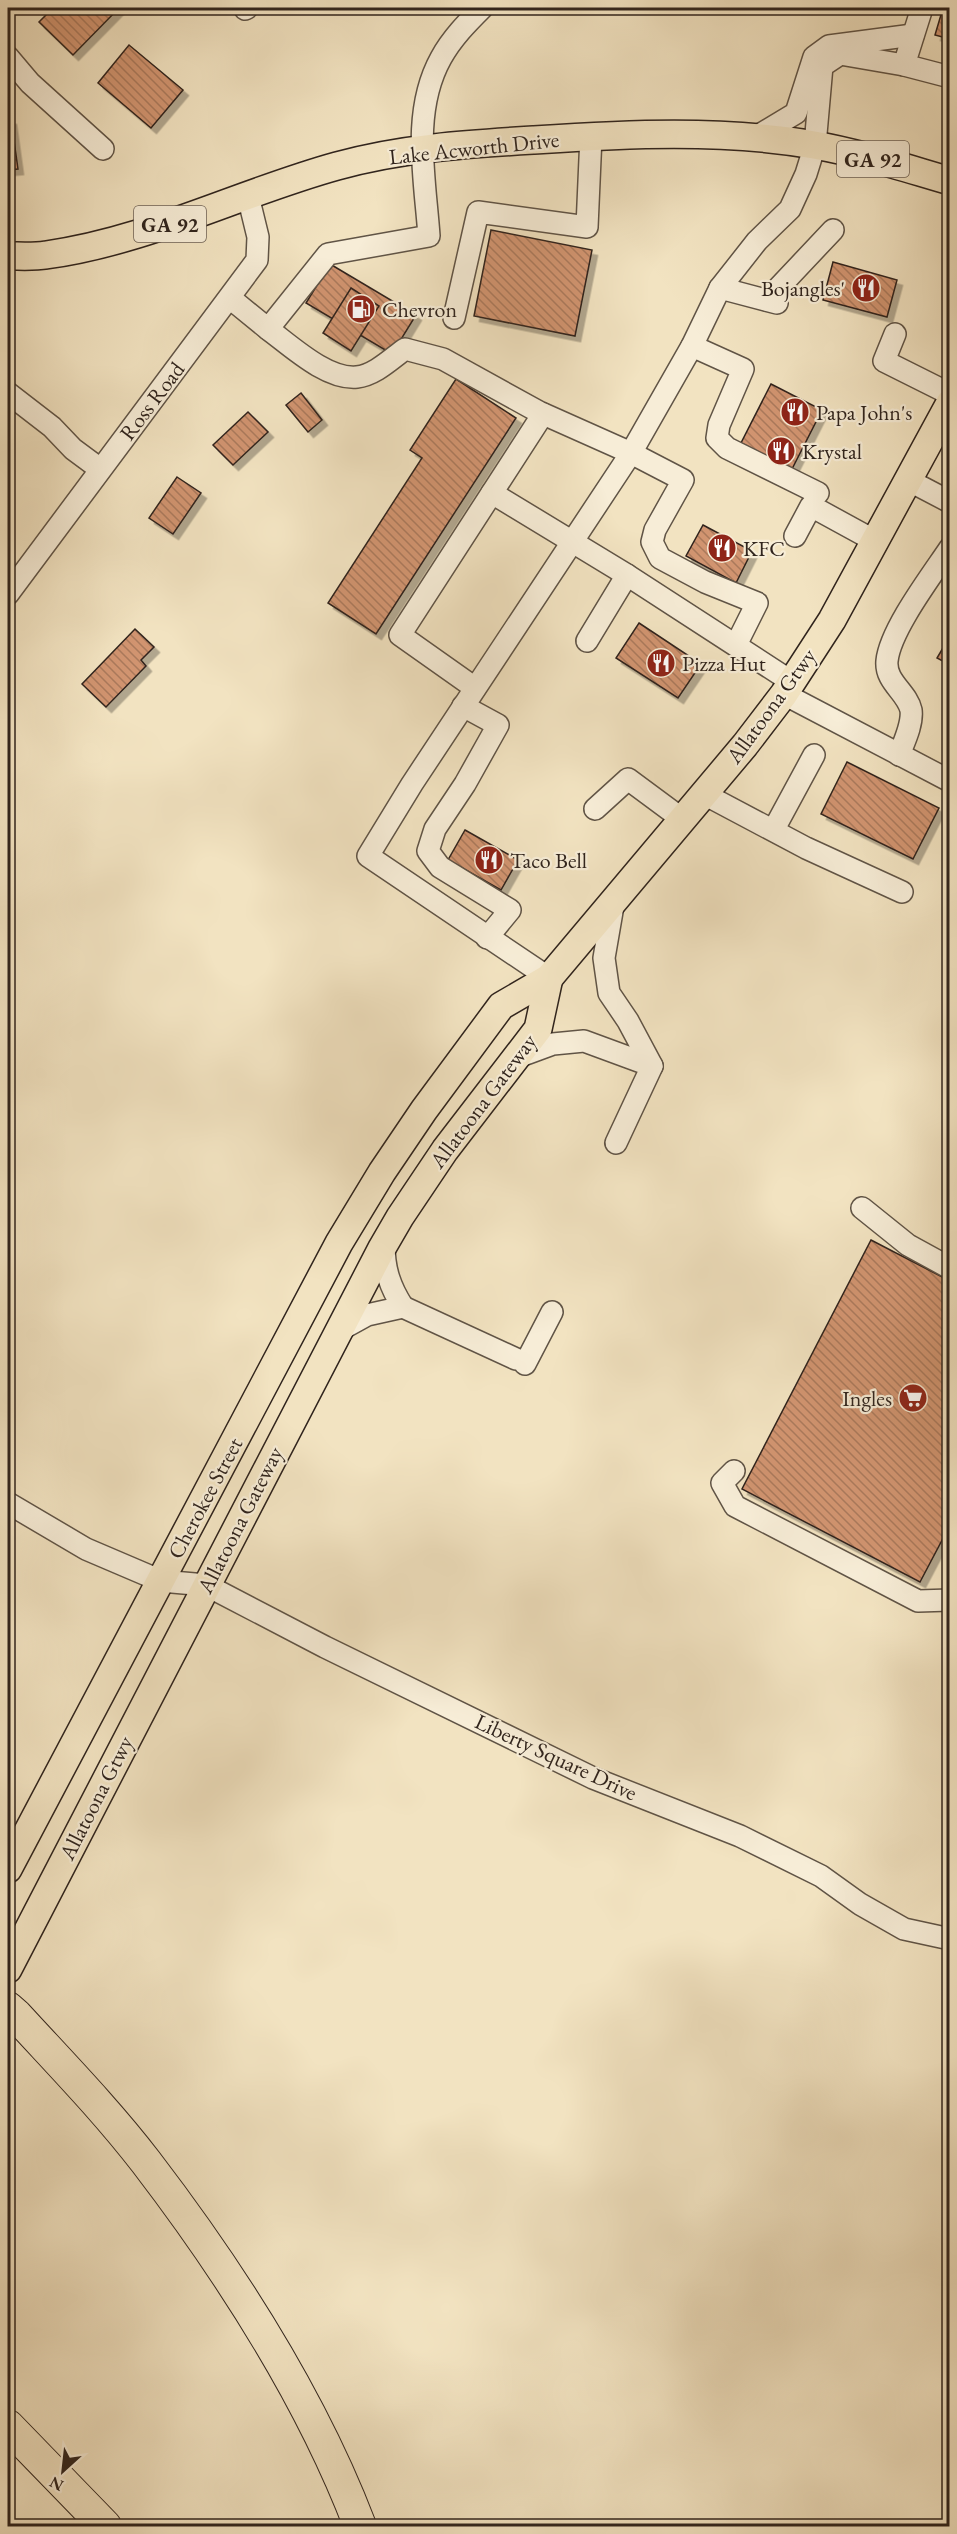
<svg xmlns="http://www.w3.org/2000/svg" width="957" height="2534" font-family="'EB Garamond',serif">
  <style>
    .building { fill: url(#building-back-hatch); stroke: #30241d; stroke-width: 1.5; filter: url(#shadow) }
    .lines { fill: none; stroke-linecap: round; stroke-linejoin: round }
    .minor-casing { stroke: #605446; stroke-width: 24 }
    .major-casing { stroke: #30241d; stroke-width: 30 }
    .highway-casing { stroke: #30241d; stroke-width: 34 }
    .minor { stroke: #f7edd7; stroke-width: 21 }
    .major { stroke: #f2e3c1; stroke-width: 27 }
    .highway { stroke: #f2e3c1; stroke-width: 32 }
    .labels { text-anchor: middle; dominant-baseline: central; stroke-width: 4.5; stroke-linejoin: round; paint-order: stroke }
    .shield { fill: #f7edd7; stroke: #6c6055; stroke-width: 1.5 }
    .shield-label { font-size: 21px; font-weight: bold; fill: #30241d }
    .street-label { font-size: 22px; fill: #30241d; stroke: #f7edd7 }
    .poi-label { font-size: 22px; fill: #30241d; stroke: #f7edd7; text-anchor: start }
  </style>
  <defs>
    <pattern id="building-back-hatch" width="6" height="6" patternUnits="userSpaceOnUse" patternTransform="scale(1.5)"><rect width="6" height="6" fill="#d19470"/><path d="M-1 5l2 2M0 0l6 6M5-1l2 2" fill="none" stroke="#aa795b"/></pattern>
    <filter id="shadow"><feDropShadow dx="5.5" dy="5.5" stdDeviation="0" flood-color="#0004"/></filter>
  </defs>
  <rect width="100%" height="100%" fill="#f2e3c1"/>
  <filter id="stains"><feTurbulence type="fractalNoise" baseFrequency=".00333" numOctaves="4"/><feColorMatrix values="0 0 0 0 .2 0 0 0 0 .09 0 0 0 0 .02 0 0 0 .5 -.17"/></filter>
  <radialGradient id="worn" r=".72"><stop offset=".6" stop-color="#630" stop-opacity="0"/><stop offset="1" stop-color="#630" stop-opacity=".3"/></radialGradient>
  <g class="building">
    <polygon points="53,8 119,8 73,55 39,22"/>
    <polygon points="943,8 950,8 950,39 935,35"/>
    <polygon points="129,45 183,90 151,128 98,83"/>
    <polygon points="8,119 11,119 18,169 8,170"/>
    <polygon points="491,230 592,250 575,336 474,316"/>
    <polygon points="833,262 897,280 887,317 823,300"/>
    <polygon points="330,264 416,315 392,354 306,303"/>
    <polygon points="351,288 379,306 351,351 323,333"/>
    <polygon points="456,379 516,418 376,634 328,603 422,458 410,450"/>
    <polygon points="771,384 822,410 792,469 741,443"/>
    <polygon points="301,393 322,420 308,432 286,405"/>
    <polygon points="248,412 268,432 233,465 213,445"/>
    <polygon points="177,477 201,493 173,534 149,518"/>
    <polygon points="703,525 752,551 736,583 686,556"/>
    <polygon points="639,623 701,664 678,698 616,658"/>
    <polygon points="135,629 154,647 141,660 146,666 106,707 82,684"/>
    <polygon points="950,636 950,665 937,658"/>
    <polygon points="847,762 939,808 913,859 821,814"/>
    <polygon points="465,830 518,860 501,890 448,860"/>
    <polygon points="871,1240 950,1281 950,1525 920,1582 742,1489"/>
  </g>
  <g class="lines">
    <g class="minor-casing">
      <g id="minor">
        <polyline points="922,8 904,65 950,77"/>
        <polyline points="245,9 247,8"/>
        <polyline points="8,57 30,83 103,149"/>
        <polyline points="756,137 796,113 814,57 829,46 913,35"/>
        <polyline points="720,288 777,303"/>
        <path d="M230,298L268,329L328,254L429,236C425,178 411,112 441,58C452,38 467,23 482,8"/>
        <polyline points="767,300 833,230"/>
        <polyline points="454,318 478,212 587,227 591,136"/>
        <path d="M268,329C291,346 327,380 357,377C375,375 391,359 405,349L443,359L539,412L631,453L683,480L655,530L652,542L660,558L705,582L757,603L736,645"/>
        <polyline points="895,334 884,361 950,394"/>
        <polyline points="692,346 743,369 719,425 717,438 727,448 818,493"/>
        <polyline points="8,393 52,427 73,449 100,469"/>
        <polyline points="908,480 950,502"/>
        <polyline points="492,493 627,575 792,682"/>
        <polyline points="795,536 811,506 875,541"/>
        <polyline points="8,594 257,260 258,237 248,196"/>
        <polyline points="587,641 627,575"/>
        <polyline points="475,688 400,635 543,414"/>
        <polyline points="784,694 950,781"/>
        <polyline points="463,706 498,725 465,784 435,829 428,851 440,867 510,910 487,938"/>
        <path d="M899,755C904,742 913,724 911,710C907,692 885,682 887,661C890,630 932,575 950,548"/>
        <polyline points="704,794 806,848 902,892"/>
        <polyline points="595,809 628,779 682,819"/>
        <polyline points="774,829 814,755"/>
        <polyline points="549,978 368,856 412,784 631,453 692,346 720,288 757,241 790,209 806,174 815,145 822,66 840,54 904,65"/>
        <polyline points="515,1058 553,1044 584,1041 652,1066 628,1021 609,993 604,958 614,900"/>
        <polyline points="616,1143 652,1066"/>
        <polyline points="862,1208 908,1245 950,1268"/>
        <polyline points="403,1307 516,1359"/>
        <path d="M338,1331L367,1315L403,1307C390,1287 384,1269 384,1245"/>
        <polyline points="525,1364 552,1312"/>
        <polyline points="734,1471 722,1483 735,1506 918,1601 950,1600"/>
        <polyline points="8,1503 86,1549 161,1581 206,1585 325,1647 593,1778 740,1836 821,1876 860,1904 904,1929 950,1939"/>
      </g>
    </g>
    <g class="major-casing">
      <g id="major">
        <path d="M8,256C20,256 34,257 46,255C148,241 239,193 337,166C401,148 468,144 534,140C625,134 723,129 814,145C860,153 905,168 950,181"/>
        <polyline points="8,1869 339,1243 382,1172 424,1110 501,1006 549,978 745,745 784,694 832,620 950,403"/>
        <polyline points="8,1969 382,1248 400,1217 445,1150 538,1029 549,978"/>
      </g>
    </g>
    <g class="highway-casing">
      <g id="highway">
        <path d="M8,2008L16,2015C60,2063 106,2110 146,2162C231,2273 310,2395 360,2526"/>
        <polyline points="8,2426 105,2526"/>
      </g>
    </g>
    <use href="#minor" class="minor"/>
    <use href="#major" class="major"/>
    <use href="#highway" class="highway"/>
  </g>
  <defs>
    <g id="restaurant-disc" transform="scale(1.5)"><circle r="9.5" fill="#8f2418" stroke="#f7edd7"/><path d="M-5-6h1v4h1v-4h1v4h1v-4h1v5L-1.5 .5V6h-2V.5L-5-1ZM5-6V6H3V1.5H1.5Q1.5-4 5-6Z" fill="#fff"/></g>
    <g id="fuel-disc" transform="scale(1.5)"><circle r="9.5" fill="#8f2418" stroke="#f7edd7"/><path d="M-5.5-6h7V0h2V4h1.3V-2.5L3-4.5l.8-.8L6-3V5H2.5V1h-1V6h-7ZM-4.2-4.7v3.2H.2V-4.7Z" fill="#fff"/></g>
    <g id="supermarket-disc" transform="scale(1.5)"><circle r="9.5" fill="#8f2418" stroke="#f7edd7"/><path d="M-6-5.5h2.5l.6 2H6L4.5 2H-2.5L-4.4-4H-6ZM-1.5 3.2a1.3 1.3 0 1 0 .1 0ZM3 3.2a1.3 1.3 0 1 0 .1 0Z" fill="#fff"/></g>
  </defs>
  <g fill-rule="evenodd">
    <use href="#restaurant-disc" x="866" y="288"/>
    <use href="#fuel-disc" x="361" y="309"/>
    <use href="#restaurant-disc" x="795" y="412"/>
    <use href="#restaurant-disc" x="781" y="451"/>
    <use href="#restaurant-disc" x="722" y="548"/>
    <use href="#restaurant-disc" x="661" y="663"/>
    <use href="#restaurant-disc" x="489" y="860"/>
    <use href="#supermarket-disc" x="913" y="1398"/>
  </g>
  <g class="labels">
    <g class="shield">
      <rect x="837" y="141" width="72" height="36" rx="4.5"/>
      <rect x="134" y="206" width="72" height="36" rx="4.5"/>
    </g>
    <g class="shield-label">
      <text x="873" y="159">GA 92</text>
      <text x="170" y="224">GA 92</text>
    </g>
    <g class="street-label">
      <text transform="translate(474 148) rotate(-6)">Lake Acworth Drive</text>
      <text transform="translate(152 401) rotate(-53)">Ross Road</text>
      <text transform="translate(771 706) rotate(-54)">Allatoona Gtwy</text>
      <text transform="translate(483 1101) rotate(-53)">Allatoona Gateway</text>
      <text transform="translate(205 1498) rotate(-62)">Cherokee Street</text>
      <text transform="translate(240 1520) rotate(-63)">Allatoona Gateway</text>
      <text transform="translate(556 1757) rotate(25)">Liberty Square Drive</text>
      <text transform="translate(96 1798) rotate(-63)">Allatoona Gtwy</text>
    </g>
    <g class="poi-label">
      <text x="845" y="288" text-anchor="end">Bojangles'</text>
      <text x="382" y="309">Chevron</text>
      <text x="816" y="412">Papa John's</text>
      <text x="802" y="451">Krystal</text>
      <text x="743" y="548">KFC</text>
      <text x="682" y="663">Pizza Hut</text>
      <text x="510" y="860">Taco Bell</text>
      <text x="892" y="1398" text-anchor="end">Ingles</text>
    </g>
  </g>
  <rect width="957" height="2534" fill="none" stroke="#f2e3c1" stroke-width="30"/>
  <rect x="9" y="9" width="939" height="2516" fill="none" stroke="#30241d" stroke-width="3"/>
  <rect x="15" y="15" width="927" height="2504" fill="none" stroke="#30241d" stroke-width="1.5"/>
  <g transform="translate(63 2471) rotate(207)" stroke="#f7edd7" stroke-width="4.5" paint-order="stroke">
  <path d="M0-4.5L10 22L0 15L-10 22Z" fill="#30241d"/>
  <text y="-9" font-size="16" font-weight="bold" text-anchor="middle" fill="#30241d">N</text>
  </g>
  <rect width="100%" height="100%" filter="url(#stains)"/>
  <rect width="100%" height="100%" fill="url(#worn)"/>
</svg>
